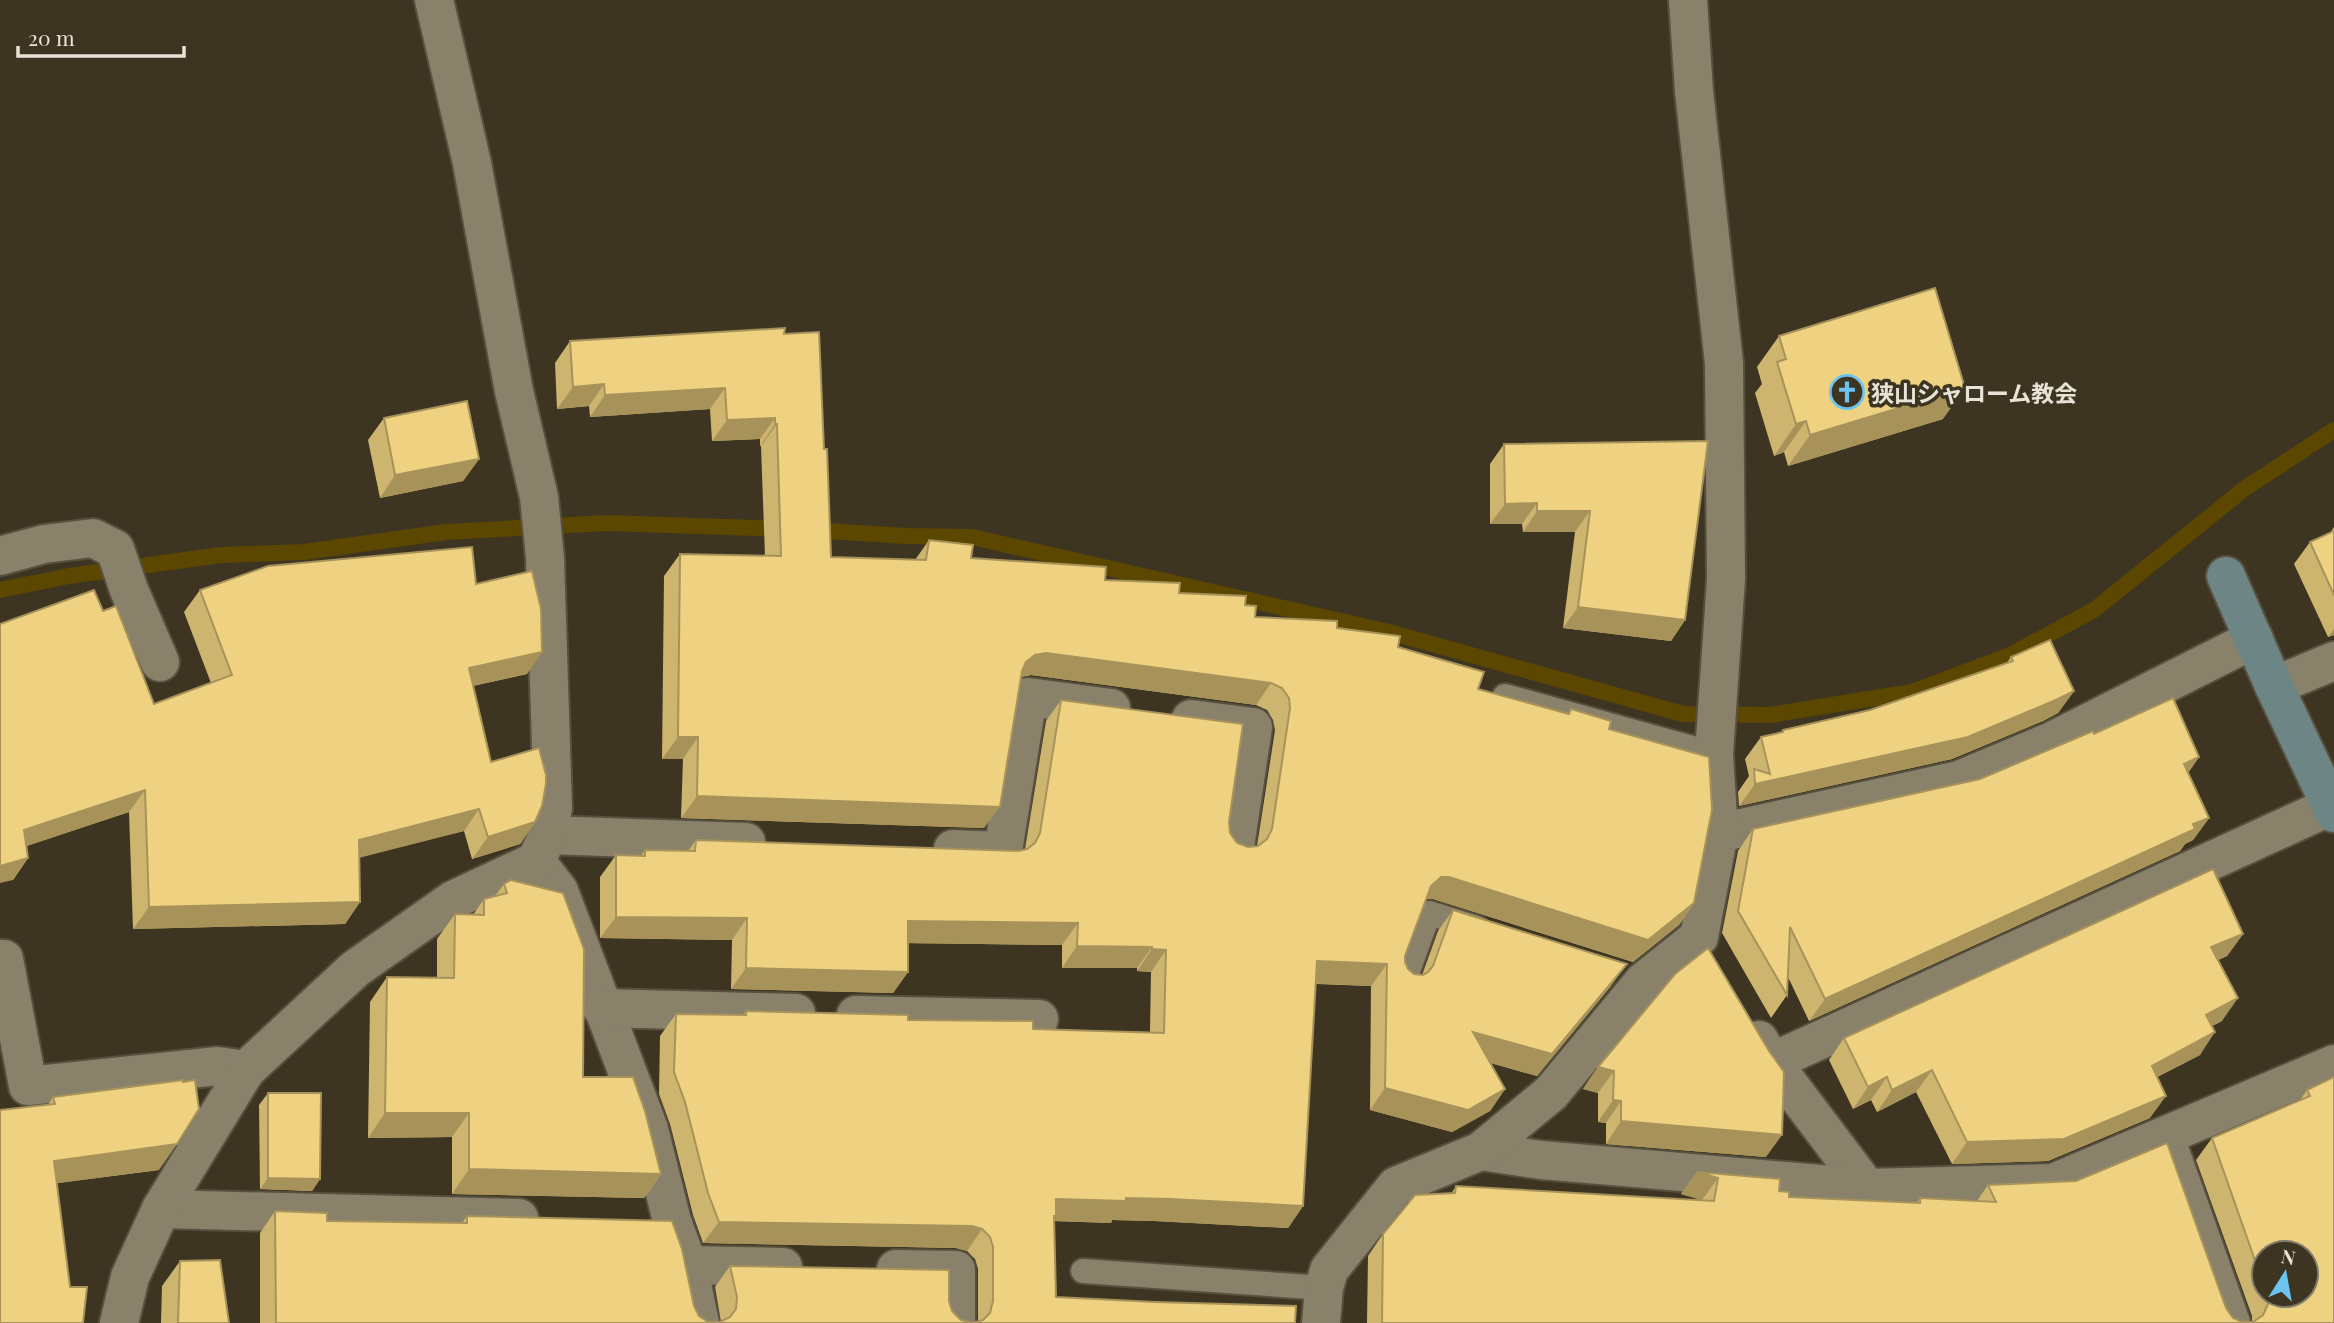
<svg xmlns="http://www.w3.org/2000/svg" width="2334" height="1323" font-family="'Playfair Display','Noto Sans JP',serif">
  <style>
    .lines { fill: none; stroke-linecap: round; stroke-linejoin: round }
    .stream { stroke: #5b4700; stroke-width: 16 }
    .lane-casing { stroke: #57503f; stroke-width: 28 }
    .street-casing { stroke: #57503f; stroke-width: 42 }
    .secondary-casing { stroke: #57503f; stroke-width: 42 }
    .lane { stroke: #89816a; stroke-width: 24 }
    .street { stroke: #89816a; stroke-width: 38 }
    .secondary { stroke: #6d8584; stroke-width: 38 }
    .wall { fill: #cdb56f; fill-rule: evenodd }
    .shaded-wall { fill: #a7935a }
    .building { fill: #eed281; stroke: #a7935a; stroke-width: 2 }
    .labels { text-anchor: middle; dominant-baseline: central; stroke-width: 7; stroke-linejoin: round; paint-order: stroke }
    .poi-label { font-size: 23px; font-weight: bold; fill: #e7e3d7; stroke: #3d3521; text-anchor: start }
  </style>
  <rect width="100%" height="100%" fill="#3d3521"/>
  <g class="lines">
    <g class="stream">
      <polyline points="810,530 906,536 972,537 1389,632 1683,714 1770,715 1912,692 2010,655 2094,610 2244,489 2334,430"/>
      <polyline points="0,590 69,576 221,555 304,552 446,532 607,523 784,529"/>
    </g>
    <g class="lane-casing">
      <g id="lane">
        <polyline points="1505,696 1714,754"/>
        <polyline points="1404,982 1429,913 1477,928"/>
        <polyline points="1083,1271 1324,1288"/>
      </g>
    </g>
    <g class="street-casing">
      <g id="street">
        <polyline points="0,556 44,544 93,538 115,549 129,590 160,662"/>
        <polyline points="2274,686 2334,661"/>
        <polyline points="1191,719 1253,727 1235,847"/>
        <polyline points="1719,833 1959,780 2052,741 2254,639"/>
        <polyline points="548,835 746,842"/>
        <polyline points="953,849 1003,851 1028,697 1111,708"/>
        <polyline points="536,861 559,891 649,1129 672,1221 688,1265 700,1323"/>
        <polyline points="0,959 4,959 28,1086 218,1066 246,1070"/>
        <polyline points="602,1008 796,1013"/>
        <polyline points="856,1015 1039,1019"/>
        <polyline points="1759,1040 1772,1062 1867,1188"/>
        <polyline points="1772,1062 2331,806"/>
        <polyline points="2165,1137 2231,1323"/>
        <polyline points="1481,1151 1541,1160 1867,1188 2053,1183 2334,1064"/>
        <polyline points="161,1209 519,1218"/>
        <polyline points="688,1265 783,1267"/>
        <polyline points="896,1269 956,1270 956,1323"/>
        <polyline points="119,1323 130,1277 161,1209 246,1070 355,969 453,900 536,861 548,835 553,808 545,558 539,497 514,391 472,163 434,0"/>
        <polyline points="1321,1323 1324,1288 1329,1270 1396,1186 1481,1151 1551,1093 1644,981 1699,937 1719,833 1714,754 1726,579 1724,363 1694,91 1688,0"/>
      </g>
    </g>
    <g class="secondary-casing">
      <polyline id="secondary" points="2226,576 2274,686 2334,813"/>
    </g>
    <use href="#lane" class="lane"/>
    <use href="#street" class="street"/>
    <use href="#secondary" class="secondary"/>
  </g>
  <g class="wall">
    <polygon points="784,334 824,449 831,557 915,560 929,540 971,558 1105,580 1245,605 1255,617 1337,628 1398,647 1478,689 1568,714 1571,709 1609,729 1694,903 1679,925 1633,962 1433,899 1426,899 1405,956 1405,962 1408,969 1414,974 1422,975 1438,931 1453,910 1611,986 1537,1076 1491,1063 1505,1089 1490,1111 1452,1132 1370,1110 1371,986 1316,984 1303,1206 1288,1228 1154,1221 1112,1220 1111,1223 1054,1221 1056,1297 1295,1323 260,1323 260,1233 275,1211 327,1221 462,1223 467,1216 694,1306 699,1316 708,1322 721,1322 715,1287 730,1266 949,1301 952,1311 961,1320 972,1323 978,1321 978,1269 975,1259 967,1251 956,1248 703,1243 693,1215 670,1124 659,1094 660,1036 676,1014 743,1015 746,1011 908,1020 1033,1029 1150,1032 1151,972 1137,971 1137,968 1062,968 1062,945 908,943 908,972 893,993 731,989 732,940 600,938 600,877 616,855 641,856 645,850 688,851 696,840 1018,851 1025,849 1046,721 1061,700 1229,822 1230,833 1237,843 1248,847 1257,846 1275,730 1273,720 1267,710 1256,705 1031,675 1021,677 984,828 681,818 683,759 662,759 664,576 680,554 765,556 761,446 760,446 760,439 712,441 710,409 590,417 589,406 557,409 555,363 570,341"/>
    <polygon points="1779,336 1943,419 1788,466 1784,452 1774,456 1755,393 1762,384 1757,367"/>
    <polygon points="384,418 479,459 463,481 380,498 368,440"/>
    <polygon points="1708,441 1685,620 1671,641 1563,628 1575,532 1523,532 1522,524 1490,524 1490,464 1504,444"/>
    <polygon points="2334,527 2334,635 2328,637 2294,564 2310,542 2330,533"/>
    <polygon points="476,584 527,674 473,686 491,762 535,822 520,844 472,859 464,831 359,857 360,902 345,924 133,929 129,812 26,846 28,858 13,880 18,618 103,611 154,704 211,683 184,612 200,590"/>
    <polygon points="2011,657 2074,691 2058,713 2043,721 1952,759 1739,806 1738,792 1749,776 1745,759 1761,737 1780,733 1783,730 1870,710 2006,664"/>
    <polygon points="2094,734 2199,757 2188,773 2209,818 2193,840 2185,844 2180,851 1809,1021 1788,977 1787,995 1771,1018 1722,933 1738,851 1753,829 1980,779"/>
    <polygon points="504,884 583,1077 661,1174 644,1198 452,1194 452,1137 368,1138 370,1002 387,977 437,978 437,939 455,914 473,915 484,899 495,896"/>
    <polygon points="2243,934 2227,956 2218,960 2222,1021 2212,1026 2200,1055 2157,1077 2150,1118 2048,1161 1952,1164 1916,1092 1877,1112 1871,1100 1853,1109 1829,1060 1844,1038"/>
    <polygon points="1675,974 1766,1157 1606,1144 1606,1123 1598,1122 1598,1093 1583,1089 1598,1067"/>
    <path d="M2334,1077V1323H1367L1368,1256L1383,1234L1451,1194L1456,1186L1702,1200L1681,1194L1697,1172L1779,1191L1789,1197L1917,1203L1920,1198L1977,1201L1988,1185L2226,1308L2233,1318L2242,1322H2252V1316L2196,1160L2212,1138L2300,1100L2307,1090ZM2264,1253L2306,1295H2264Z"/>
    <polygon points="268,1093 320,1179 312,1191 260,1189 259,1105"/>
    <polygon points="53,1097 159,1170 57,1183 70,1287 0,1323 48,1105"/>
    <polygon points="180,1261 229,1323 161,1323 162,1286"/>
  </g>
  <g class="shaded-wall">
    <polygon points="604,384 589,406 557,409 573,387"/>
    <polygon points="725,388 710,409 590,417 605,395"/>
    <polygon points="1965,388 1943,419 1788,466 1810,435"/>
    <polygon points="775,418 760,439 712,441 727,420"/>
    <polygon points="1806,421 1784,452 1774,456 1796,424"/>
    <polygon points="775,424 777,424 761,446 760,446"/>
    <polygon points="479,459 463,481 380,498 395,475"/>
    <polygon points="1537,503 1522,524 1490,524 1505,504"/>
    <polygon points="1537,511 1590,511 1575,532 1523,532"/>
    <polygon points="1578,607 1685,620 1671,641 1563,628"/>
    <polygon points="2334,629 2334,635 2328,637"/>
    <polygon points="542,652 527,674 453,690 469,668"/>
    <polygon points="1046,653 1271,683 1256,705 1031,675 1019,677 1026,662 1035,655"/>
    <polygon points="2074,691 2058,713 2043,721 1952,759 1739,806 1755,784"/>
    <polygon points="678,737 698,737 683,759 662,759"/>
    <polygon points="2199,757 2184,779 2184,764"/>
    <polygon points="145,790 129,812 9,852 24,830"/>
    <polygon points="697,796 1000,807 984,828 681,818"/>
    <polygon points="479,809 464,831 343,862 359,840"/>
    <polygon points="2209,818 2193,840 2185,844 2180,851 1809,1021 1825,999"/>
    <polygon points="535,822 520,844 472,859 488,837"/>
    <polygon points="28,858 13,880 0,883 0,866"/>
    <polygon points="1441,877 1449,877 1694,903 1679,925 1633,962 1433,899 1425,899 1431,886"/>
    <polygon points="360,902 345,924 133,929 149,907"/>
    <polygon points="616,917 747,918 732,940 600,938"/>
    <polygon points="908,921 1078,923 1062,945 893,943"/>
    <polygon points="2243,934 2227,956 2196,970 2211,947"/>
    <polygon points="1077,946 1152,947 1137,968 1062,968"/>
    <polygon points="1152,949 1166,950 1151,972 1137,971"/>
    <polygon points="1317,961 1387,964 1371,986 1302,983"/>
    <polygon points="1627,964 1611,986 1537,1076 1458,1054 1473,1032"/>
    <polygon points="746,968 908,972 893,993 731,989"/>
    <polygon points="2238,998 2222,1021 2190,1037 2206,1015"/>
    <polygon points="2215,1032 2200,1055 2136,1088 2152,1066"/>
    <polygon points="1598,1067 1614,1071 1598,1093 1583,1089"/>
    <polygon points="1932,1070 1916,1092 1877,1112 1892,1090"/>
    <polygon points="1887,1077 1871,1100 1853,1109 1868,1087"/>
    <polygon points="1385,1088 1505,1089 1490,1111 1452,1132 1370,1110"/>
    <polygon points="2166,1096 2150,1118 2048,1161 1952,1164 1967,1142"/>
    <polygon points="1613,1100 1621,1101 1606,1123 1598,1122"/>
    <polygon points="385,1113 469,1113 452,1137 368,1138"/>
    <polygon points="1621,1121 1782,1135 1766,1157 1606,1144"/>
    <polygon points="177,1144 159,1170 36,1186 54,1161"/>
    <polygon points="469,1169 661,1174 644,1198 452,1194"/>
    <polygon points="1697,1172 1718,1178 1702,1200 1681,1194"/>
    <polygon points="268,1178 320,1179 312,1191 260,1189"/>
    <polygon points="1126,1198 1170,1199 1303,1206 1288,1228 1154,1221 1112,1220 1111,1223 1052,1221 1056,1199"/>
    <polygon points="719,1222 972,1226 982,1229 967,1251 956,1248 703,1243"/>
  </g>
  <g class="building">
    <polygon points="1935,288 1965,388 1810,435 1806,421 1796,424 1777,362 1786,359 1779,336"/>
    <polygon points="785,328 784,334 819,332 824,449 827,449 831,557 926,560 929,540 973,545 971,558 1106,567 1105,580 1180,583 1179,593 1246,596 1245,605 1256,606 1255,617 1337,621 1337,628 1400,636 1398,647 1484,672 1478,689 1569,714 1571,709 1611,721 1609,729 1709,757 1712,810 1694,903 1648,940 1449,877 1441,877 1431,886 1405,956 1405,962 1408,969 1414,974 1423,975 1428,972 1433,966 1453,910 1627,964 1552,1054 1473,1032 1505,1089 1468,1110 1385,1088 1387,964 1317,961 1303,1206 1170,1199 1126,1198 1126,1201 1056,1199 1056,1216 1054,1216 1056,1297 1155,1302 1296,1306 1295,1323 276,1323 275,1211 327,1213 327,1221 467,1223 467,1216 672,1221 682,1249 694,1306 699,1316 708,1322 720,1322 730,1317 736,1309 737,1297 730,1266 949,1270 949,1301 952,1311 961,1320 972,1323 983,1320 990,1313 993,1301 993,1247 990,1237 982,1229 972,1226 719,1222 708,1193 685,1102 674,1072 676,1014 746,1015 746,1011 908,1015 908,1020 1033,1021 1033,1029 1164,1033 1166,950 1152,949 1152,947 1077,946 1078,923 908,921 908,972 746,968 747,918 616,917 616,855 645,856 645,850 695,851 696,840 1018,851 1027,849 1035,843 1040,833 1061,700 1243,724 1229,822 1230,833 1237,843 1248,847 1258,846 1267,839 1272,829 1290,708 1289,698 1282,688 1271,683 1046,653 1035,655 1026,662 1022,671 1000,807 697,796 698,737 678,737 680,554 781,556 777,424 775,424 775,418 727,420 725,388 605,395 604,384 573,387 570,341"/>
    <polygon points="467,401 479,459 395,475 384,418"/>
    <polygon points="1708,441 1685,620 1578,607 1590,511 1537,511 1537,503 1505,504 1504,444"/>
    <polygon points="2334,531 2334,595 2310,542"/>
    <polygon points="472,547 476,584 532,571 541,609 542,652 469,668 491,762 539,748 546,775 546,784 542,806 535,822 488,837 479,809 359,840 360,902 149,907 145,790 24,830 28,858 0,866 0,624 94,590 103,611 116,606 154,704 232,675 200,590 268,566"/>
    <polygon points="2050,640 2074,691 2058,699 1968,737 1755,784 1754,769 1770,774 1761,737 1783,732 1783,730 1870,710 2013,661 2011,657"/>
    <polygon points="2173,698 2199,757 2184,764 2209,818 2193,824 2195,829 1825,999 1790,927 1787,995 1738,911 1753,829 1980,779 2093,731 2094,734"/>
    <polygon points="2213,869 2243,934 2211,947 2238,998 2206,1015 2215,1032 2152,1066 2166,1096 2064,1139 1967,1142 1932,1070 1892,1090 1887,1077 1868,1087 1844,1038"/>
    <polygon points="511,880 563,893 584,949 583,1077 633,1077 645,1111 661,1174 469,1169 469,1113 385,1113 387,977 454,978 455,914 484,915 484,899 507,893 504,884"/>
    <polygon points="1708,948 1769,1051 1784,1072 1782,1135 1621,1121 1621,1101 1613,1100 1614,1071 1598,1067 1675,974"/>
    <polygon points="2334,1077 2334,1323 1382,1323 1383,1234 1415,1195 1455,1193 1456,1186 1714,1201 1718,1178 1697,1172 1780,1179 1779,1191 1789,1192 1789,1197 1920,1203 1920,1198 1996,1202 1988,1185 2076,1181 2167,1143 2226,1308 2233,1318 2242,1322 2253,1322 2263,1315 2268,1304 2267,1295 2306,1295 2306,1253 2264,1253 2264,1286 2212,1138 2310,1096 2307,1090"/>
    <polygon points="183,1080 183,1082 195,1080 199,1109 177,1144 54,1161 70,1287 87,1287 83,1323 0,1323 0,1110 55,1104 53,1097"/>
    <polygon points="268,1093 321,1093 320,1179 268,1178"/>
    <polygon points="220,1260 229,1323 178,1323 180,1261"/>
  </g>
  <defs>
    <g id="church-ring" transform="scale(1.75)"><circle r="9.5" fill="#3d3521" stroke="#6bc3f2" stroke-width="1.5"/><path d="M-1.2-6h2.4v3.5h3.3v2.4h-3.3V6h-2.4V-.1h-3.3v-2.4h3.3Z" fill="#6bc3f2"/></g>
  </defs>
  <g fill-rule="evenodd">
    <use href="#church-ring" x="1847" y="392"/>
  </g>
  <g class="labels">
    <g class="poi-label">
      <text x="1871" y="392">狭山シャローム教会</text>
    </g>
  </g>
  <g transform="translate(2285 1274) rotate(11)"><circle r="33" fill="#3d3521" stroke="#817b6a" stroke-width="2"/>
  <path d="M0-5L12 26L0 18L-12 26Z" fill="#6bc3f2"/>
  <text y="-10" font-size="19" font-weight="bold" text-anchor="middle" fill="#e7e3d7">N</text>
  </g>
  <path d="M18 46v10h166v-10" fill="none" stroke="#e7e3d7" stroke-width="3.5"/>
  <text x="28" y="46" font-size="21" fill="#e7e3d7" stroke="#3d3521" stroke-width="5" paint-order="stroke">20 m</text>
</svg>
